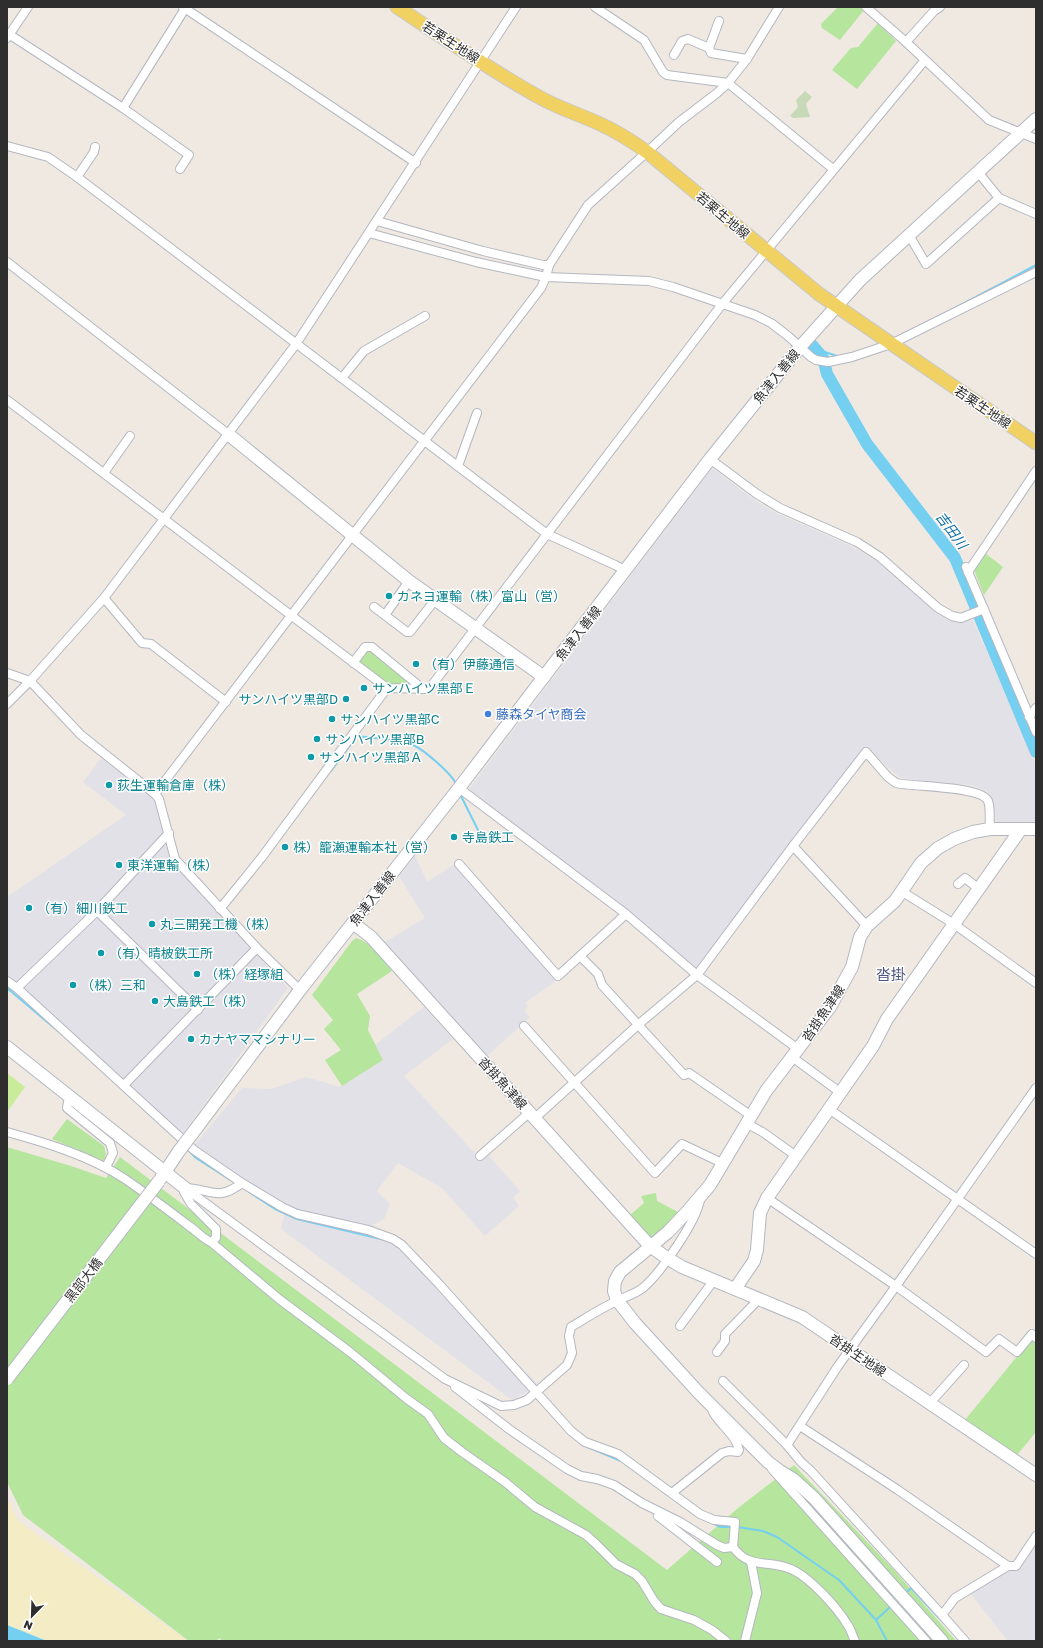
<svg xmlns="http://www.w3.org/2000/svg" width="1043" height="1648" font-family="'Golos Text','Noto Sans JP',sans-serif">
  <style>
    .industrial { fill: #e3e1e8 }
    .green { fill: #b6e59e }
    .sand { fill: #f3ecc5 }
    .cemetery { fill: #c8d9b8 }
    .pitch { fill: #c9ec9a }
    .water { fill: #75cff0 }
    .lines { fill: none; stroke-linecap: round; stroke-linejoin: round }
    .stream { stroke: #75cff0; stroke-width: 2 }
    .river { stroke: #75cff0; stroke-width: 12 }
    .street-casing { stroke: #b4b7c1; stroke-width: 10 }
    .secondary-casing { stroke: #b4b7c1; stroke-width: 14 }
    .primary-casing { stroke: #c9c9c9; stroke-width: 15 }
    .street { stroke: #fff; stroke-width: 8 }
    .secondary { stroke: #fff; stroke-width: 12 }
    .primary { stroke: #f2d163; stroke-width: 13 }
    .secondary-bridge-casing { stroke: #b4b7c1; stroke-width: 14; stroke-linecap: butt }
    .secondary-bridge { stroke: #fff; stroke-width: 12 }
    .culture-dot { fill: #0f9aa8; stroke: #fff; stroke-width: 1.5 }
    .shop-dot { fill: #3f7fe0; stroke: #fff; stroke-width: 1.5 }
    .labels { text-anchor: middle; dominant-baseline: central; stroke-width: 3; stroke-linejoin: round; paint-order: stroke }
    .street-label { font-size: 13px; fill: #2e2e2e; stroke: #fff }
    .culture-label { font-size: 13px; fill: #0d838f; stroke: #fff; text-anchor: start }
    .shop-label { font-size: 13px; fill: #366cbe; stroke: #fff; text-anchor: start }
    .water-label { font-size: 14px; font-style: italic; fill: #0d6fa3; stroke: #fff }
    .quarter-label { font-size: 15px; fill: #4d5680; stroke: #fff }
  </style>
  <rect width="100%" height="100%" fill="#efe9e1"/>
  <g class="industrial">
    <polygon points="712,468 756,501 776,513 847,544 878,562 945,618 957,623 973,620 1036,765 1036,823 996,822 993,801 987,791 971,785 923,782 899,777 875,755 863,748 768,872 697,968 469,789"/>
    <polygon points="101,758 156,799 173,864 288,988 182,1135 7,978 7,897 126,815 83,782"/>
    <polygon points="415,855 427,882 455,864 557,980 525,1003 528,1006 524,1010 530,1017 485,1058 383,943 425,918 399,876"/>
    <polygon points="424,1007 453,1039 404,1076 481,1160 488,1155 520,1191 513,1198 519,1206 485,1236 442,1188 398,1163 377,1191 390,1204 384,1219 372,1225 403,1242 493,1340 539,1385 512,1400 281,1229 286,1207 193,1147 242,1088 271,1089 306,1077 340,1087 383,1060 375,1045"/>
    <polygon points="1036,1542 1036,1641 1008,1641 970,1593 1007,1570 1014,1571 1019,1567"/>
  </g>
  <g class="green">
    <polygon points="838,7 860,7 864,10 840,40 822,28 821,24"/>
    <polygon points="878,23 896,41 857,89 832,70 851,48 858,47"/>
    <polygon points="985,553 1003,567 984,595 974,570"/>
    <polygon points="367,652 373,652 414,684 413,686 389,686 359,662"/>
    <path d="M356,938C371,942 382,960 392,971L357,994L370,1016L368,1030L383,1060L342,1086L325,1060L341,1050L324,1029L333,1020L312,995L352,941Z"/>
    <polygon points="67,1119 104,1146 106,1154 104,1161 52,1139"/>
    <polygon points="7,1147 71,1166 106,1178 120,1157 667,1570 738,1508 794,1465 893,1569 956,1641 222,1641 220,1638 215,1641 189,1641 23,1515 7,1482"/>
    <polygon points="656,1193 657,1201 680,1213 653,1239 650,1238 630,1215 644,1203 641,1196"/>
    <polygon points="1032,1338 1036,1341 1036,1432 1017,1455 965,1420"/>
  </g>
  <polygon class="sand" points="7,1497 18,1521 188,1641 47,1641 7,1625"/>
  <polygon class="cemetery" points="805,91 812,97 806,104 810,117 793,118 790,116 798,107 796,100"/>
  <polygon class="pitch" points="7,1073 25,1087 7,1112"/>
  <polygon class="water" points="7,1625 47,1641 7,1641"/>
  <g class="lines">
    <g class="stream">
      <polyline points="957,307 1036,265"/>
      <polyline points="816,349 837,356"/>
      <path d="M331,771L357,736C371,738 401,740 413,745C423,749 452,774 456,784"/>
      <polyline points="460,794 478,830 487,843"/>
      <polyline points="7,988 58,1031"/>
      <polyline points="187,1149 196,1158 232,1181"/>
      <polyline points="249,1192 275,1209 297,1219 385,1240"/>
      <polyline points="583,1445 621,1461"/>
      <polyline points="712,1523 721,1527 733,1527"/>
      <polyline points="737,1527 763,1531 777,1537 839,1580 876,1620 887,1641"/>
      <polyline points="905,1594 911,1588 942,1621"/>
      <polyline points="876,1620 891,1606"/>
    </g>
    <polyline class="river" points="812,345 823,358 827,374 867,444 955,558 1036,752"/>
    <g class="street-casing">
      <g id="street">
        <polyline points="183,7 416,163"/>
        <polyline points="595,7 644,40 663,72 667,75 728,83 833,169"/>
        <polyline points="866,7 906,42 989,120 1036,139"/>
        <polyline points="719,21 709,48 711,53 747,59"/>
        <polyline points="7,33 123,108 189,155 180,169"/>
        <polyline points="7,38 28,7"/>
        <polyline points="906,42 934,11 940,7"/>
        <polyline points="674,55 682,41 688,39 709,48"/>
        <polyline points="123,108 186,7"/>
        <polyline points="7,146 48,157 77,177 547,534 615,565 626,571"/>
        <polyline points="77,177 94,152 95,147"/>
        <polyline points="999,198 1036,214"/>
        <polyline points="377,221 483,251 543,265 549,265"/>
        <polyline points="369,233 476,262 546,277 649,281 673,287 755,315 771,323 788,336 811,357 816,360 828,362 852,357 891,344 1036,272"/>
        <polyline points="909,235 926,264 999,198 978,172"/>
        <polyline points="7,262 228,434"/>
        <polyline points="342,378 364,351 425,316"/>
        <polyline points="7,400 387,688 429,689 723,303 925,60"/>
        <polyline points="710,459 757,494 780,508 857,542 880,557 938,608 952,616 961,618 984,609"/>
        <polyline points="458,466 477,413"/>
        <polyline points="104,473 130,436"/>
        <polyline points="966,567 1036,732"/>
        <polyline points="968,572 1036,471"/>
        <polyline points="104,598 142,643 151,644 226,702"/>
        <polyline points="374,607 407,632 410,632 435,600"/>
        <polyline points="385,615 409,581"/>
        <polyline points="353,663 365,647 372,647 423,689"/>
        <polyline points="7,673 30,681 81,735 155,794 159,799 175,859 257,948 300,990"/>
        <polyline points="7,704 30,681 104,598 296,344 516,7"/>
        <polyline points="1029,717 1036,708"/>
        <polyline points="459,788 626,914 697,975 798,1049"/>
        <polyline points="155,794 541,288 546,277 549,265 588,205 647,152 679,122 717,93 728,83 747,59 779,7"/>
        <polyline points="793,846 867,926"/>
        <polyline points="459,864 558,976 626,914"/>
        <polyline points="958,884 965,878 979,889"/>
        <polyline points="901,891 954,924 1036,983"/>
        <polyline points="220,909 262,857 387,688"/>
        <polyline points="97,911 198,1010"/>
        <polyline points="580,956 598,974 602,985 684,1075 689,1073 750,1115"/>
        <path d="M7,981L17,988L194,1150L242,1183C217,1202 212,1189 185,1188"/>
        <polyline points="17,988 97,911 169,833"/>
        <polyline points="524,1026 655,1173 682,1144 722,1163"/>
        <polyline points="792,1057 841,1093"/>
        <polyline points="124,1085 257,948"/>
        <polyline points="1036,1088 896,1286 986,1352 999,1339 1017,1352 1032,1334 1036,1338"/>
        <polyline points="69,1097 67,1108 110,1143 113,1153 106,1167"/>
        <polyline points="829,1109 1036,1254"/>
        <path d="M535,1118L639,1024L697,975L793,846L866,752L888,777L896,783C913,787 982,786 988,801C991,808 989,821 990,829"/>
        <polyline points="746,1123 764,1133 796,1156"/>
        <path d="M7,1132C47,1143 90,1156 125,1179C147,1194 168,1210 189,1226C197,1231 202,1238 211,1242L216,1238V1229L191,1204L184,1192L185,1188"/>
        <polyline points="480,1156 530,1112"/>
        <path d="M242,1183L282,1207L297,1214L368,1230L393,1239L402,1245L439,1284L571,1431L585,1442L618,1454L700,1514L714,1520L735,1522L733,1547C749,1569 766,1560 788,1568C807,1574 837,1607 847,1624C851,1629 852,1635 855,1641"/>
        <path d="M185,1188L445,1379L501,1406L514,1405L527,1400L567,1365L572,1353L569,1336L571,1327C586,1318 601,1308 617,1301C626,1296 636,1294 644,1287C661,1272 696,1222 700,1200"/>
        <polyline points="767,1198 896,1286 838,1366 787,1445"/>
        <polyline points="211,1242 279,1299 350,1352 407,1399 428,1414 444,1438 462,1452 505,1482 535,1507 586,1535 596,1544 616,1564 635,1574 642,1581 654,1601 661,1609 694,1620 712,1630 726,1641"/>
        <polyline points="680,1326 714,1280"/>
        <polyline points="717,1352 725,1341 725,1334 759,1299"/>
        <polyline points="723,1381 787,1445 801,1462 811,1471 942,1615 955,1598 1008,1566"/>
        <polyline points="455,1387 509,1429 567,1469 581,1476 597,1479 614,1485 642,1503 680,1522 717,1545 724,1548 733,1547"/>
        <polyline points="930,1403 964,1365"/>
        <polyline points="800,1426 898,1490 1008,1566 1016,1566 1036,1536"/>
        <polyline points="772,1469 926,1641"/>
        <path d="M672,1493L722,1453L729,1451L738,1452L739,1450C736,1435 721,1426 713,1412"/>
        <polyline points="658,1516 717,1562"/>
        <polyline points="942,1615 965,1641"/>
        <polyline points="745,1641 757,1593 751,1562"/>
      </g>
    </g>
    <g class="secondary-casing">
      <g id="secondary">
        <polyline points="228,434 409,581 544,677"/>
        <polyline points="353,923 371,937 650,1246 667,1258 682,1267 802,1317 1036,1475"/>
        <polyline points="7,1047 185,1188"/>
        <polyline points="198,1126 300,990 459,788 710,459 800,347 860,280 1036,119"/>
        <polyline points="161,1178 179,1151"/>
        <polyline points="735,1289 754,1261 757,1250 760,1213 767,1198 873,1046 887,1019 1021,829"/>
        <polyline points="942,1641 814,1498 793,1479 780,1471 768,1462 699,1393 635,1323 617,1300 614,1291 615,1281 620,1272 668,1232 687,1212 710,1185 766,1091 830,1007 852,967 860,937 867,926 895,901 921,863 938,848 954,839 973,832 990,829 1036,829"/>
      </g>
    </g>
    <g class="primary-casing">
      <path id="primary" d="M397,7C444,38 490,70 539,97C558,108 578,114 598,123C616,131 632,141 647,152L819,294L1036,443"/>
    </g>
    <use href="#street" class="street"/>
    <use href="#secondary" class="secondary"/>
    <use href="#primary" class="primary"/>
    <g class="secondary-bridge-casing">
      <g id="secondary-bridge">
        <polyline points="179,1151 198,1126"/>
        <polyline points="7,1379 159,1181"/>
      </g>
    </g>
    <use href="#secondary-bridge" class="secondary-bridge"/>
  </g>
  <g class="culture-dot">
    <circle cx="389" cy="596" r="4"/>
    <circle cx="416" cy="664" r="4"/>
    <circle cx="364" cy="688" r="4"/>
    <circle cx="346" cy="699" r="4"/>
    <circle cx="332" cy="719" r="4"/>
    <circle cx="317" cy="739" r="4"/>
    <circle cx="311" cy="757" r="4"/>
    <circle cx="109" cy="785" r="4"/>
    <circle cx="454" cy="837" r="4"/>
    <circle cx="285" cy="847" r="4"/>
    <circle cx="119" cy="865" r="4"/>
    <circle cx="29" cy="908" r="4"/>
    <circle cx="152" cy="924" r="4"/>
    <circle cx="101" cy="953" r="4"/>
    <circle cx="197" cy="974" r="4"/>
    <circle cx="73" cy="985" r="4"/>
    <circle cx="155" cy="1001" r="4"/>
    <circle cx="191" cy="1039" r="4"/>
  </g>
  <circle class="shop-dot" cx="488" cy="714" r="4"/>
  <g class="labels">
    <g class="street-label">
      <text transform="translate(451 42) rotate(33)">若栗生地線</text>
      <text transform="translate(723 215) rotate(40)">若栗生地線</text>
      <text transform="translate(776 376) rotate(-51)">魚津入善線</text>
      <text transform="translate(983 407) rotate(34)">若栗生地線</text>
      <text transform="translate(578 633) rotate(-52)">魚津入善線</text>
      <text transform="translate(372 898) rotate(-52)">魚津入善線</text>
      <text transform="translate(823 1013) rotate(-56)">沓掛魚津線</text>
      <text transform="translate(503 1083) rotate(48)">沓掛魚津線</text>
      <text transform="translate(83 1280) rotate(-52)">黒部大橋</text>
      <text transform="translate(858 1355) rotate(34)">沓掛生地線</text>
    </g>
    <g class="culture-label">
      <text x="397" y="596">カネヨ運輸（株）富山（営）</text>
      <text x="424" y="664">（有）伊藤通信</text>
      <text x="372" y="688">サンハイツ黒部Ｅ</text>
      <text x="338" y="699" text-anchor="end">サンハイツ黒部D</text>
      <text x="340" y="719">サンハイツ黒部C</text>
      <text x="325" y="739">サンハイツ黒部B</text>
      <text x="319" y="757">サンハイツ黒部Ａ</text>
      <text x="117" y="785">荻生運輸倉庫（株）</text>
      <text x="462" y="837">寺島鉄工</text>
      <text x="293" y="847">株）籠瀬運輸本社（営）</text>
      <text x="127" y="865">東洋運輸（株）</text>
      <text x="37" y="908">（有）細川鉄工</text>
      <text x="160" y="924">丸三開発工機（株）</text>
      <text x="109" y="953">（有）晴柀鉄工所</text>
      <text x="205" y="974">（株）経塚組</text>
      <text x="81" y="985">（株）三和</text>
      <text x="163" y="1001">大島鉄工（株）</text>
      <text x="199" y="1039">カナヤママシナリー</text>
    </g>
    <g class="shop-label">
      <text x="496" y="714">藤森タイヤ商会</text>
    </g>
    <g class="water-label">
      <text transform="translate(952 530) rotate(53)">吉田川</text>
    </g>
    <g class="quarter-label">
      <text x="891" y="974">沓掛</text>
    </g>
  </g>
  <rect width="1043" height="1648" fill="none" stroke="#2e2e2e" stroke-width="16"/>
  <g transform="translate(32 1616) rotate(203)" stroke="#ffffff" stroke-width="3" paint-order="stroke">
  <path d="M0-3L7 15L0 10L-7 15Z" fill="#2e2e2e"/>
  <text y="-6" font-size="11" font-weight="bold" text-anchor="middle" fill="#2e2e2e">N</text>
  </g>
</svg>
